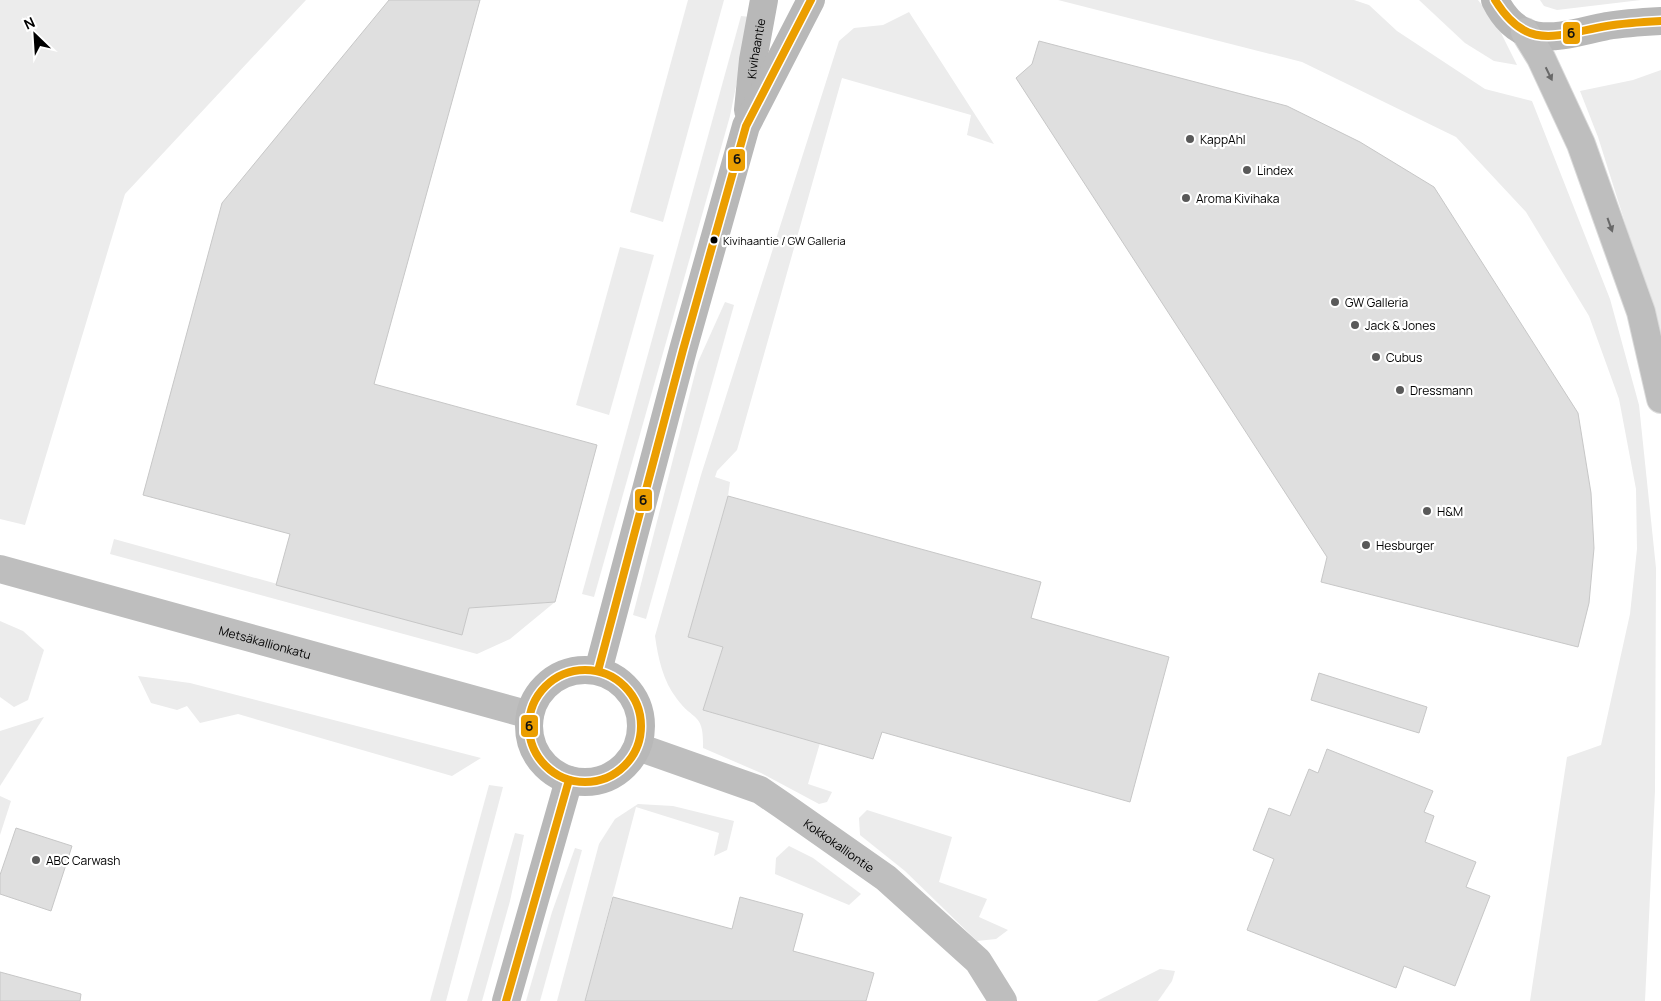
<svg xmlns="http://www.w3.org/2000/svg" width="1661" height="1001" font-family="Manrope,sans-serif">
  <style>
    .green { fill: #ececec }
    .building { fill: #dfdfdf; stroke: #c7c7c7 }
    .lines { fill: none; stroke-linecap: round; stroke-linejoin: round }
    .trunk-casing { stroke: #dbdbdb; stroke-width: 30 }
    .minor { stroke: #bebebe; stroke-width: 28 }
    .tertiary { stroke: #bebebe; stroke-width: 28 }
    .secondary { stroke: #b8b8b8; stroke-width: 28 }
    .trunk { stroke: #bebebe; stroke-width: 28 }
    .bus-1-casing { stroke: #fff; stroke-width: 11 }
    .bus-1 { stroke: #eb9e00; stroke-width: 8 }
    .oneway { fill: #686868 }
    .poi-dot { fill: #595959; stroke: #fff; stroke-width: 2 }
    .bus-dot { fill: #000; stroke: #fff; stroke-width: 2 }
    .labels { text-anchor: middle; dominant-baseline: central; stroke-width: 4.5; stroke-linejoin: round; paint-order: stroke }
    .bus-label { font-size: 11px; fill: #000; stroke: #fff; text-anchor: start }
    .street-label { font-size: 12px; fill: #000; stroke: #fff }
    .poi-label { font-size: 12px; fill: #000; stroke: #fff; text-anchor: start }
    .line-badge { stroke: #fff; stroke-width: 2 }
    .pale-badge-label { font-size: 14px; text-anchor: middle; font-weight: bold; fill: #111 }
  </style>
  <rect width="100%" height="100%" fill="#fff"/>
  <g class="green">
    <polygon points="0,0 306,0 125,194 25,525 0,519"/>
    <polygon points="688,0 724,0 663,222 630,212"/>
    <polygon points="1058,0 1354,0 1369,5 1397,31 1485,89 1532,101 1610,299 1639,405 1656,568 1655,791 1645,1001 1530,1001 1567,757 1601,745 1630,614 1637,549 1636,489 1619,399 1589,316 1526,212 1456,137 1302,62"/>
    <polygon points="1419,0 1478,0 1497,25 1517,65 1494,61 1465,43"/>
    <polygon points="1540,0 1641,0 1557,10 1544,6"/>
    <path d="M909,12L994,144L967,135L971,115L842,78L737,450L717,471L715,477L730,482L728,496L688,637L723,647L703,710L820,743L808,784L832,792L827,802L819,804L761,773L703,748C704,712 694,722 677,699C663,681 658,658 655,636L701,475L839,41L854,28L883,25Z"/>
    <polygon points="741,16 750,17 730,116 594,597 582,594"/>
    <polygon points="1661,70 1661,337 1598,137 1580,91 1633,80"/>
    <polygon points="620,247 654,255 609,415 576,405"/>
    <polygon points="725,302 734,305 646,619 633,615 698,362"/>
    <polygon points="114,539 462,635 469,608 555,602 510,639 477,654 110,554"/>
    <polygon points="0,621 23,631 44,650 28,700 14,707 0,697"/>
    <polygon points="138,676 190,683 481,758 452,776 238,714 200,723 187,706 177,710 151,703"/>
    <polygon points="44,717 0,786 0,731"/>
    <polygon points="489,785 503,787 446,1001 430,1001"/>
    <polygon points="0,796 11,801 0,835"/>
    <polygon points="638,804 673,806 734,821 727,850 714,856 719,833 636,807 585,1001 557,1001 599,844 615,819"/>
    <polygon points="867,810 952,837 939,882 987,899 979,917 1008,930 996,939 977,941 905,871 860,835 859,818"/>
    <polygon points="515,833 524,835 510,901 482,1001 467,1001"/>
    <polygon points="789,846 813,858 861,894 849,905 775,874 776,858"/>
    <polygon points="575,848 582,850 540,1001 526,1001 552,912"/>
    <polygon points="1160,969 1175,971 1172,981 1158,1001 1097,1001"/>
  </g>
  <g class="building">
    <polygon points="389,0 480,0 374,384 597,445 555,602 469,608 462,635 276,585 290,534 143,495 222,203"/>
    <polygon points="1039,41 1287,106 1360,142 1434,187 1578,413 1591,493 1594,548 1589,603 1578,647 1321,582 1327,557 1016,78 1032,64"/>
    <polygon points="728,496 1041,582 1031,618 1169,657 1130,802 882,732 873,759 703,710 723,647 688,637"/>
    <polygon points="1319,673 1427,707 1419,733 1311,700"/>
    <polygon points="1327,749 1433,791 1424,812 1434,816 1425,842 1476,862 1466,887 1490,896 1455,986 1404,966 1396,988 1247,930 1274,859 1253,850 1269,808 1290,816 1309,769 1318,773"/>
    <polygon points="16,828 72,846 51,911 0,894 0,875"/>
    <polygon points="613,897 732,929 740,897 803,914 793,951 874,973 866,1001 585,1001"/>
    <polygon points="0,972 81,994 80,1001 0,1001"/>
  </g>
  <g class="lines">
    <g class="trunk-casing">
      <polyline id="trunk" points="1525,32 1541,58 1581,144 1641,312 1661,399"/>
    </g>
    <path class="minor" id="s1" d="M638,747L760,790L782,805L886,878L978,961L1003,1001"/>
    <path class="tertiary" id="s2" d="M0,569L530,715"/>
    <g class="secondary">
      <path d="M1495,0C1521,53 1562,35 1607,26C1625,23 1643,22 1661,21"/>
      <path id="s3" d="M748,110L753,60L764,0"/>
      <circle cx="585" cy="726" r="56"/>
      <polyline points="598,671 683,350 746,126 811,0"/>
      <polyline points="506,1001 569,780"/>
    </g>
    <use href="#trunk" class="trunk"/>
    <g class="bus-1-casing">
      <g id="bus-1">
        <path d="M1495,0C1527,52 1556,35 1607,26C1625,23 1643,22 1661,21"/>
        <circle cx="585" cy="726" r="56"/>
        <polyline points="598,671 683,350 746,126 811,0"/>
        <polyline points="506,1001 569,780"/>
      </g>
    </g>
    <use href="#bus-1" class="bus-1"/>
  </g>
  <defs><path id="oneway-solid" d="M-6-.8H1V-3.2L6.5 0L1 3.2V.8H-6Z" transform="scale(1.25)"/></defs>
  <g class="oneway">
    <use href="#oneway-solid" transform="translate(1549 74) rotate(64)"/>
    <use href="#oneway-solid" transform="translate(1610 225) rotate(70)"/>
  </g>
  <g class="poi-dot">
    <circle cx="1190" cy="139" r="5"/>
    <circle cx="1247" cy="170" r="5"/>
    <circle cx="1186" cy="198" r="5"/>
    <circle cx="1335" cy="302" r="5"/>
    <circle cx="1355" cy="325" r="5"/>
    <circle cx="1376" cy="357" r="5"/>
    <circle cx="1400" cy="390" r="5"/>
    <circle cx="1427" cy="511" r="5"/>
    <circle cx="1366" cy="545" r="5"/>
    <circle cx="36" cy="860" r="5"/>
  </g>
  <circle class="bus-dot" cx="714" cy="240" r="4.5"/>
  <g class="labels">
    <g class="bus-label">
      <text x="723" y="240">Kivihaantie / GW Galleria</text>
    </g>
    <g class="street-label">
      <text stroke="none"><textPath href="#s3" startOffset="62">Kivihaantie</textPath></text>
      <text stroke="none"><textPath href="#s2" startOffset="275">Metsäkallionkatu</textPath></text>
      <text stroke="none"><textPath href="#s1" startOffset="226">Kokkokalliontie</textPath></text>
    </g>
    <g class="poi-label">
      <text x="1200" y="139">KappAhl</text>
      <text x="1257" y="170">Lindex</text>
      <text x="1196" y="198">Aroma Kivihaka</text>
      <text x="1345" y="302">GW Galleria</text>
      <text x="1365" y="325">Jack &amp; Jones</text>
      <text x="1386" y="357">Cubus</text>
      <text x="1410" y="390">Dressmann</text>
      <text x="1437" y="511">H&amp;M</text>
      <text x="1376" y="545">Hesburger</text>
      <text x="46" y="860">ABC Carwash</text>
    </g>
  </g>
  <g class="line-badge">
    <rect x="1562" y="21" width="19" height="24" rx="5" fill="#eb9e00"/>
    <rect x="727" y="148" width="19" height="24" rx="5" fill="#eb9e00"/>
    <rect x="634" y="488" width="19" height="24" rx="5" fill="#eb9e00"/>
    <rect x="520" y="714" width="19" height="24" rx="5" fill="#eb9e00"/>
  </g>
  <g class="pale-badge-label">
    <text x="1571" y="38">6</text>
    <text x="737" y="164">6</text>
    <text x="643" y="505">6</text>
    <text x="529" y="731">6</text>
  </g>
  <g transform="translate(35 35) rotate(335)" stroke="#ffffff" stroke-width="4" paint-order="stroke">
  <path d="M0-4L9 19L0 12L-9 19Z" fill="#000000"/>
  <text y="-8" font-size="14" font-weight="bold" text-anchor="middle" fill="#000000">N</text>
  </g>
</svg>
